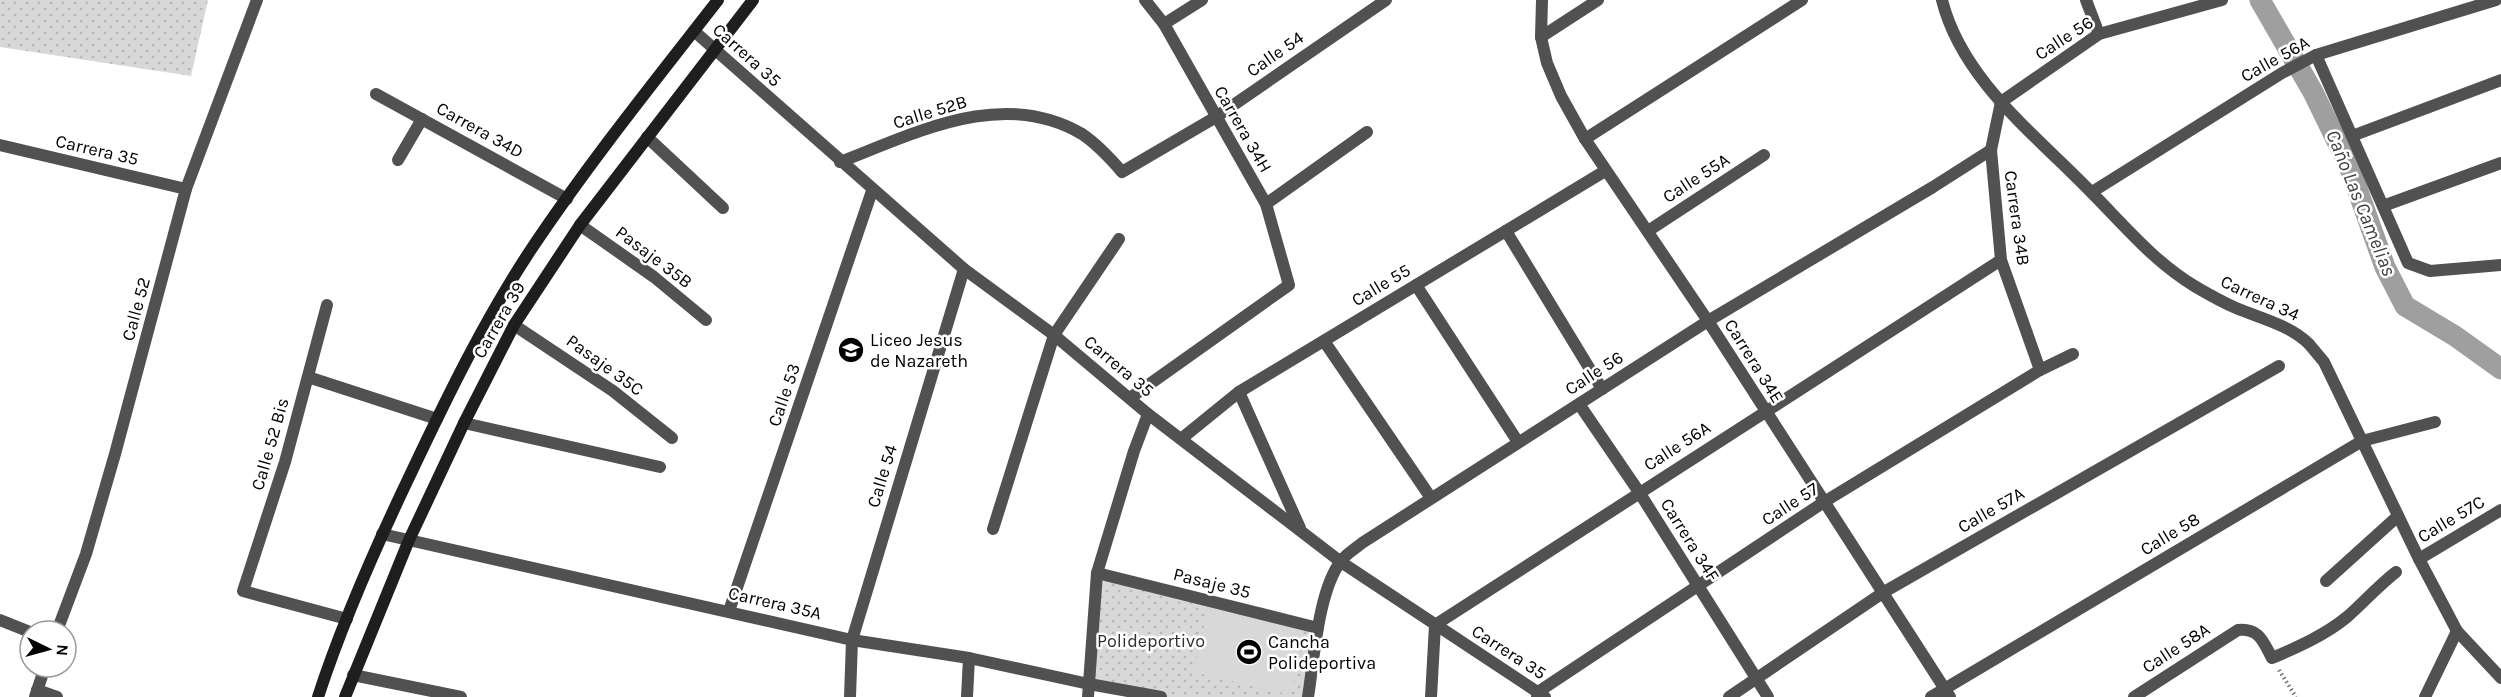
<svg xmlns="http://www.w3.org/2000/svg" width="2501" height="697" font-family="Karla,sans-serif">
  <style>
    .park { fill: url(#park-dots) }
    .pitch { fill: #d8d8d8 }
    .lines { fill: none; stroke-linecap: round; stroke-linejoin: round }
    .canal { stroke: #9f9f9f; stroke-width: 21 }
    .path { stroke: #737373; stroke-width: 4; stroke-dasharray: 1.5 3; stroke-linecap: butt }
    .street { stroke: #515151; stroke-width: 12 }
    .secondary { stroke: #1e1e1e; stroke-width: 12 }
    .labels { text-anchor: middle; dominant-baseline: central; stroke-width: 5; stroke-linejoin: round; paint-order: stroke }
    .street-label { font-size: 18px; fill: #000; stroke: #fff }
    .poi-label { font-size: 18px; fill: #000; stroke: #fff; text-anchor: start }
    .park-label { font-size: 18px; fill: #2f2f2f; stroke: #fff }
    .water-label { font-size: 20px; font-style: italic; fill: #404040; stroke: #fff }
  </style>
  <defs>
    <pattern id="park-dots" width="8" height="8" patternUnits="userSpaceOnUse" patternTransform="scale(1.5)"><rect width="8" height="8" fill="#d8d8d8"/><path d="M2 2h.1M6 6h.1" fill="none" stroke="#b8b8b8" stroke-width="1.8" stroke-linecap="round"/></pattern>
  </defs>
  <rect width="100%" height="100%" fill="#fff"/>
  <g class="park">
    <polygon points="0,0 208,0 191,76 0,47"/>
    <polygon points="1097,573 1318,628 1308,697 1161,697 1089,684"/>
  </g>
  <polygon class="pitch" points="1209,605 1303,631 1291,695 1193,672"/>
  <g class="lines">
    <polyline class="canal" points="2260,0 2313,92 2349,166 2385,267 2405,306 2455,336 2501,369"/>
    <polyline class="path" points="2279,670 2296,697"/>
    <g class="street">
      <polyline points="1542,0 1541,37 1547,63 1561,96 1585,139 1708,321 1950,697"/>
      <path d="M1942,0C1962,80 2036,135 2091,192C2125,226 2154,262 2196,287C2208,294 2222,302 2236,308C2260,318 2290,325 2309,344C2314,350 2319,356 2324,362L2419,559L2457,631L2501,678"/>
      <polyline points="2086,0 2099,34"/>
      <polyline points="1164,24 1202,0"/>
      <polyline points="694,31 964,269 1054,335 1148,414 1341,562 1545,697"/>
      <polyline points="1541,37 1598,0"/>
      <polyline points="2316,55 2408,263 2430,271 2501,265"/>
      <polyline points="376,94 567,199"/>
      <polyline points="2352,136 2501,80"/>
      <polyline points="647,137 723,208"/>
      <polyline points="1585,139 1802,0"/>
      <polyline points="0,145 186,189"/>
      <polyline points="398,160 422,119"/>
      <path d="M840,162C916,133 1003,87 1082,134C1097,144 1110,158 1122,172L1216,117L1386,0"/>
      <polyline points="2092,192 2282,73 2316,55 2496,0"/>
      <polyline points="1266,204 1367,132"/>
      <polyline points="2383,206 2501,163"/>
      <polyline points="580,225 654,277 706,320"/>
      <polyline points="1506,231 1602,389"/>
      <polyline points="1648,231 1764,155"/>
      <polyline points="1416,285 1518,442"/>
      <polyline points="327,305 285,462 243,591 347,619"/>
      <polyline points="514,325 613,391 672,438"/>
      <polyline points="1324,341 1431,498"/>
      <polyline points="2040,370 2001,260 1991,150 2001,102 2099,34 2222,0"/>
      <polyline points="308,377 437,419"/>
      <polyline points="1239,392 1300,528"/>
      <polyline points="1130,398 1289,285 1266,204 1164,24 1145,0"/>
      <polyline points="1579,404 1639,492 1768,697"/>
      <polyline points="464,423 660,467"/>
      <polyline points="1181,439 1239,392 1605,171"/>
      <polyline points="993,529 1054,335 1119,239"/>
      <polyline points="382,534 852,640 969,658 1089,684 1161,697"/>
      <polyline points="2419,559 2501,510"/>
      <polyline points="1097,573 1318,628"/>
      <polyline points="2326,581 2398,516"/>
      <polyline points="729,611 872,191"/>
      <polyline points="0,620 30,632"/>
      <polyline points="57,631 86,554 115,454 186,189 257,0"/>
      <polyline points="353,675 461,697"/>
      <polyline points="37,690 57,697"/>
      <polyline points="35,697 45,667"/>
      <polyline points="850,697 852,640 964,269"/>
      <polyline points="967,697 969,658"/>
      <polyline points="1088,697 1097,573 1134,451 1148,414"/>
      <path d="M1308,697C1314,660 1318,591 1341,561C1346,554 1355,549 1362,543L1708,321L1933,187L1991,150"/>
      <polyline points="1431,697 1435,625 2001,260"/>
      <polyline points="1537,697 1538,692 1824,502 2040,370 2073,354"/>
      <polyline points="1729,697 1884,592 2279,366"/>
      <polyline points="1931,697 2362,441 2435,422"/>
      <path d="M2134,697L2238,630C2260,628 2263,642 2272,658C2298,647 2325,635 2347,617C2364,602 2378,586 2396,572"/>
      <polyline points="2425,697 2457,631"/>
    </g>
    <g class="secondary">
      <path d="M318,697C343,620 377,544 412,471C448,395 484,321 530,251C588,164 654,82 718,0"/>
      <polyline points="345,697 409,540 464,423 514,325 580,225 753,0"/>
    </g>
  </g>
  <defs>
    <g id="school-disc" transform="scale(1.35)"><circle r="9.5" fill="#000" stroke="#fff"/><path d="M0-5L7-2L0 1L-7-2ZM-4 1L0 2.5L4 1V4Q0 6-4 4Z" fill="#fff"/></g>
    <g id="stadium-disc" transform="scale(1.35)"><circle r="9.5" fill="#000" stroke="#fff"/><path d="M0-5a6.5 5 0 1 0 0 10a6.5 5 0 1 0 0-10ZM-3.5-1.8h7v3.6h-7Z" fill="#fff"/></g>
  </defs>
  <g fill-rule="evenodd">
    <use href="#school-disc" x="851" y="350"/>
    <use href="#stadium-disc" x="1249" y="652"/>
  </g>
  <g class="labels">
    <g class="street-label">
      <text transform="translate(2064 38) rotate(-33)">Calle 56</text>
      <text transform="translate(1275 54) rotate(-35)">Calle 54</text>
      <text transform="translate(747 55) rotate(42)">Carrera 35</text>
      <text transform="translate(2275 59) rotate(-29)">Calle 56A</text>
      <text transform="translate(930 112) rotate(-17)">Calle 52B</text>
      <text transform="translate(1243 129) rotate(60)">Carrera 34H</text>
      <text transform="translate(480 130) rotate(29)">Carrera 34D</text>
      <text transform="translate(97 150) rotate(13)">Carrera 35</text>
      <text transform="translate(1696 178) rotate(-33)">Calle 55A</text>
      <text transform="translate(2017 218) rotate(82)">Carrera 34B</text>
      <text transform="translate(654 257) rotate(37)">Pasaje 35B</text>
      <text transform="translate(1381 285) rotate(-31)">Calle 55</text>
      <text transform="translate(2260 298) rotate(25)">Carrera 34</text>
      <text transform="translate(136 309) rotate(-75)">Calle 52</text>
      <text transform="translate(499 320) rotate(-60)">Carrera 39</text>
      <text transform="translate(1754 361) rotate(58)">Carrera 34E</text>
      <text transform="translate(605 365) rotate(36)">Pasaje 35C</text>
      <text transform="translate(1119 366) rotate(40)">Carrera 35</text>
      <text transform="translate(1594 373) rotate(-33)">Calle 56</text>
      <text transform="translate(784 395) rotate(-71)">Calle 53</text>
      <text transform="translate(270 444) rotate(-74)">Calle 52 Bis</text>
      <text transform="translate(1677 446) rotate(-33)">Calle 56A</text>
      <text transform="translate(882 476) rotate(-73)">Calle 54</text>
      <text transform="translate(1790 504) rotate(-33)">Calle 57</text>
      <text transform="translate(1991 510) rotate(-30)">Calle 57A</text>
      <text transform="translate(2451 519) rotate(-31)">Calle 57C</text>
      <text transform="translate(2170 534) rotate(-31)">Calle 58</text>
      <text transform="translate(1690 540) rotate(58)">Carrera 34F</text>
      <text transform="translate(1212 583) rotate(14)">Pasaje 35</text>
      <text transform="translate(775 603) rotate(13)">Carrera 35A</text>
      <text transform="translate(2176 648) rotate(-33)">Calle 58A</text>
      <text transform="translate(1509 652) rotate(33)">Carrera 35</text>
    </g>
    <g class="poi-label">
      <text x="870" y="340">Liceo Jesus<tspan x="870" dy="21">de Nazareth</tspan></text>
      <text x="1268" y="642">Cancha<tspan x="1268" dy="21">Polideportiva</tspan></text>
    </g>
    <g class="park-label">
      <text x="1151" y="641">Polideportivo</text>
    </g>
    <g class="water-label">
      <text transform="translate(2361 203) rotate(68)">Caño Las Camelias</text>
    </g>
  </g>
  <g transform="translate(48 649) rotate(95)"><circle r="28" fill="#ffffff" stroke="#999999" stroke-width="1.5"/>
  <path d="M0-4.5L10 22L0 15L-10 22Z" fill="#000000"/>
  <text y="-9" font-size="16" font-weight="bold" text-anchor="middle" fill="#000000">N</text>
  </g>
</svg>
